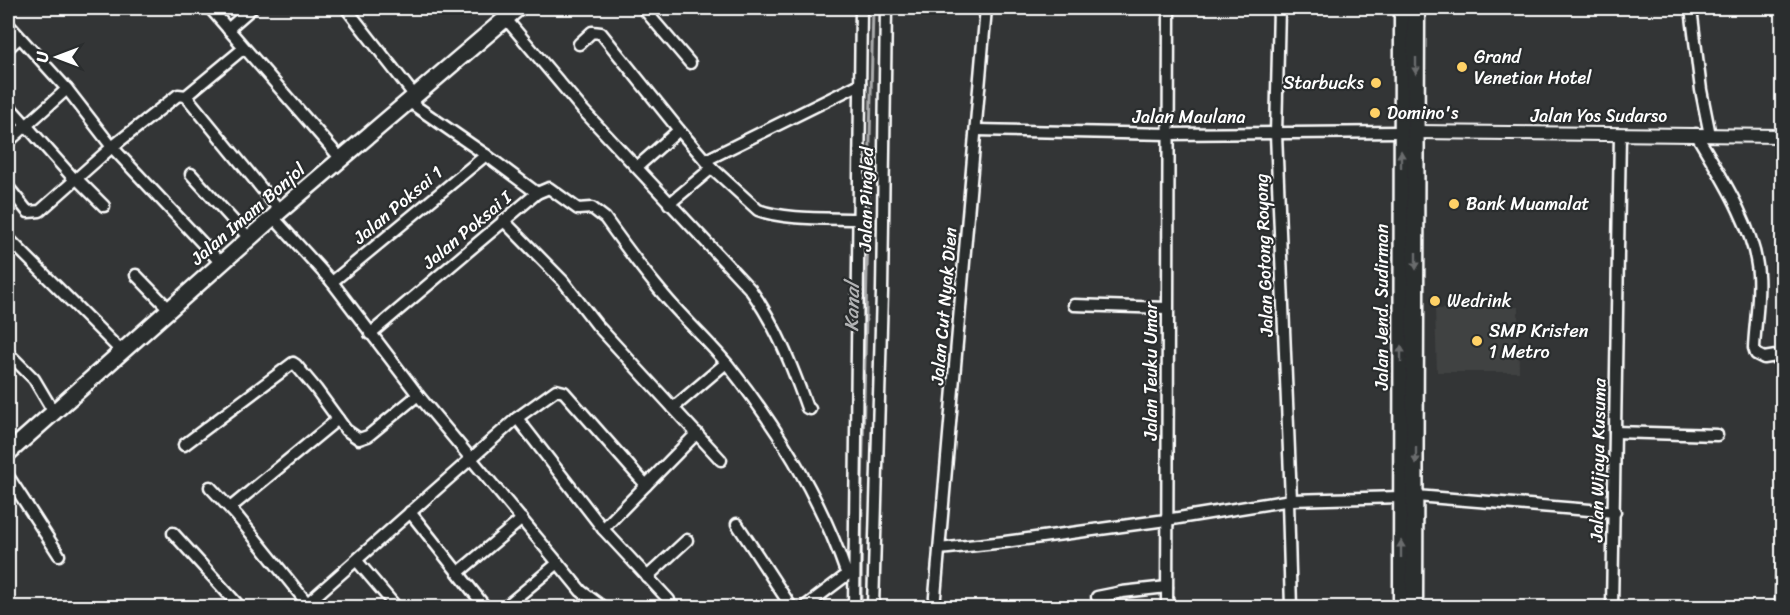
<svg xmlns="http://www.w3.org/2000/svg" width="1790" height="615" font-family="Sriracha,sans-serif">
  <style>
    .built { fill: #404243 }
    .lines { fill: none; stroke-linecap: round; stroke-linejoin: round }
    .stream { stroke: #abacad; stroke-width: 3 }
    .minor-casing { stroke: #fff; stroke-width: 15 }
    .tertiary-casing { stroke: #fff; stroke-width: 16 }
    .primary-casing { stroke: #fff; stroke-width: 20 }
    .trunk-casing { stroke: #fff; stroke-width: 21 }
    .minor { stroke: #2a2d2e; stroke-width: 10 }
    .tertiary { stroke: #2a2d2e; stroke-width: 12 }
    .primary { stroke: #2a2d2e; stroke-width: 15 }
    .trunk { stroke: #2a2d2e; stroke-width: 16 }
    .oneway { fill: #6a6c6d }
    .poi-dot { fill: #ffd166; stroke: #2a2d2e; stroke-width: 2 }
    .labels { text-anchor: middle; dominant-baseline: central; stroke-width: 4.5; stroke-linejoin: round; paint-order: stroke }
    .poi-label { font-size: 18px; fill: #fff; stroke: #2a2d2e; text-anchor: start }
    .street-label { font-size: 18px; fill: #fff; stroke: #2a2d2e }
    .water-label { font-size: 20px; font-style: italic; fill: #b2b3b4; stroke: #2a2d2e }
  </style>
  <rect width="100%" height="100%" fill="#333536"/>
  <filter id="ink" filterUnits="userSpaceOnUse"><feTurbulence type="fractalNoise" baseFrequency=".0167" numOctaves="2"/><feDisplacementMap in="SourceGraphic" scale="12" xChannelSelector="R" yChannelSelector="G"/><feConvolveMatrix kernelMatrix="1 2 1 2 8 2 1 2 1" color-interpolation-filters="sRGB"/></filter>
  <g filter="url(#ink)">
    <polygon class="built" points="1518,307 1519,372 1437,372 1435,309"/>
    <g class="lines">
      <polyline class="stream" points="861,608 862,489 873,8"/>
      <g class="minor-casing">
        <g id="minor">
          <polyline points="210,8 341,159"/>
          <polyline points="346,8 414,95"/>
          <polyline points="643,8 690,63"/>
          <polyline points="1279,8 1276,134 1291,500"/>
          <polyline points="1691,8 1701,90 1710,135"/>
          <path d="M506,19L582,109L750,289C776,325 792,366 807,408L810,409"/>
          <polyline points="8,24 67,89 112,147 221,263"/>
          <polyline points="228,29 252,8"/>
          <path d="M579,44L592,32L601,33L679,130L712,168L758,210C784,220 829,218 858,219"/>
          <polyline points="8,48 19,38"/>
          <polyline points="186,96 244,48"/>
          <polyline points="408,101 486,155 537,193"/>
          <polyline points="8,105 74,179"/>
          <polyline points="976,130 1169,134 1401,132"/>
          <path d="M1696,134C1719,173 1755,228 1758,274C1760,298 1755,324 1754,348L1756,354L1764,358L1782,355"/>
          <polyline points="8,142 67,89"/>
          <polyline points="706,160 860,84"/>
          <polyline points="637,167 679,130"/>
          <polyline points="191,174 249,238"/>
          <polyline points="76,178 104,206"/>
          <polyline points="8,187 28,212 40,211 112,147 178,95 186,96 280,211"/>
          <polyline points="669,204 712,168"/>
          <polyline points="273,217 332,282 418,395 558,563 581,591 604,608"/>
          <polyline points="503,220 563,281 597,325 721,460"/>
          <polyline points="8,238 122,352"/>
          <polyline points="136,275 169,309"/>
          <polyline points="332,282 486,155"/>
          <polyline points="1074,305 1167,308"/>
          <path d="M370,334L537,193L549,188L578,209L592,208L605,218C625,246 646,275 669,301C688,323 710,343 728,365C778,428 821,499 847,575"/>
          <polyline points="8,353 34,379 53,411"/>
          <polyline points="673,408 726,363"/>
          <polyline points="517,418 603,529 669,600"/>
          <polyline points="1615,432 1717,435"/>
          <polyline points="184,445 293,363 296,365 316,389 346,430 359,439 368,436 418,395"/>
          <polyline points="8,476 59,555"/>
          <polyline points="210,487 237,516 307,603"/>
          <polyline points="1416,496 1615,512"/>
          <polyline points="1288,501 1291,608"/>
          <polyline points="230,508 338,419"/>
          <polyline points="410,512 486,608"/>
          <polyline points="737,524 792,608"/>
          <polyline points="603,529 697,433"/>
          <polyline points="173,533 241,608"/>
          <polyline points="939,549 1005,542 1166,520 1291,500 1401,497"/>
          <polyline points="357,561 397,608"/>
          <polyline points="459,572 522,519"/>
          <polyline points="647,577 687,540"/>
          <polyline points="1097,597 1122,592 1167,587"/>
          <polyline points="302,608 517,418 556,390 564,392 646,485"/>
          <polyline points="504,608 558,563"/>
          <polyline points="803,608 852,571"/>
          <polyline points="854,608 861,8"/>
          <polyline points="873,608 882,292 886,8"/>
          <polyline points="934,608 986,8"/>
          <polyline points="1167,608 1169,8"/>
          <polyline points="1612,608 1620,134"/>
          <polyline points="1781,608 1782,567"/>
        </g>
      </g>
      <g class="tertiary-casing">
        <polyline id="tertiary" points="1416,132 1782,136"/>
      </g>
      <g class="primary-casing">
        <polyline id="primary" points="8,453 280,211 518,8"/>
      </g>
      <g class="trunk-casing">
        <g id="trunk">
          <polyline points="1402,608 1403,8"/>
          <polyline points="1414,608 1416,8"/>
        </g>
      </g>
      <use href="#minor" class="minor"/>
      <use href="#tertiary" class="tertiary"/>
      <use href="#primary" class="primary"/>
      <use href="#trunk" class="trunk"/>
    </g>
    <defs><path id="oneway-solid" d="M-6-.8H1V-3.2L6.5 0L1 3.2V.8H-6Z" transform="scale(1.5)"/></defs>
    <g class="oneway">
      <use href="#oneway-solid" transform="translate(1416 66) rotate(90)"/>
      <use href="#oneway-solid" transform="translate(1401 159) rotate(-90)"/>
      <use href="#oneway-solid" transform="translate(1416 261) rotate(90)"/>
      <use href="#oneway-solid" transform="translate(1401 354) rotate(-90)"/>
      <use href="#oneway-solid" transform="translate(1416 456) rotate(90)"/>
      <use href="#oneway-solid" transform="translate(1401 549) rotate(-90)"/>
    </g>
  </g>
  <g class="poi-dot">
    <circle cx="1462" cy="67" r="6"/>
    <circle cx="1376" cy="83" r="6"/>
    <circle cx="1375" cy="113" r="6"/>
    <circle cx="1454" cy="204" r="6"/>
    <circle cx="1435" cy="301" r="6"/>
    <circle cx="1477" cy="341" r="6"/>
  </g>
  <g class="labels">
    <g class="poi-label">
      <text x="1474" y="57">Grand<tspan x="1474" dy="21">Venetian Hotel</tspan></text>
      <text x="1364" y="83" text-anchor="end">Starbucks</text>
      <text x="1387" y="113">Domino's</text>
      <text x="1466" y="204">Bank Muamalat</text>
      <text x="1447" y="301">Wedrink</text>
      <text x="1489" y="331">SMP Kristen<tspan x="1489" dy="21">1 Metro</tspan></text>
    </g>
    <g class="street-label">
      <text x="1599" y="116">Jalan Yos Sudarso</text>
      <text x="1189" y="117">Jalan Maulana</text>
      <text transform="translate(866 199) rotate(-89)">Jalan Pingled</text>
      <text transform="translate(398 205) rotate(-40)">Jalan Poksai 1</text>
      <text transform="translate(248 214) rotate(-41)">Jalan Imam Bonjol</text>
      <text transform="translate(467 230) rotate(-40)">Jalan Poksai I</text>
      <text transform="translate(1264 255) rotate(-92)">Jalan Gotong Royong</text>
      <text transform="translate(944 306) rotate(-85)">Jalan Cut Nyak Dien</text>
      <text transform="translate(1382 307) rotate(-90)">Jalan Jend. Sudirman</text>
      <text transform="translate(1151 371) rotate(-90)">Jalan Teuku Umar</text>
      <text transform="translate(1598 460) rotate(-89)">Jalan Wijaya Kusuma</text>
    </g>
    <g class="water-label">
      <text transform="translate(852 307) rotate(-89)">Kanal</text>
    </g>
  </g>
  <rect width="1790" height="615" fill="none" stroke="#2a2d2e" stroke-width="30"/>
  <rect x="15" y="15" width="1760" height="585" fill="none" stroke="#fff" stroke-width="2" filter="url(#ink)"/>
  <g transform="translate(57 57) rotate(270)" stroke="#2a2d2e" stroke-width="4.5" paint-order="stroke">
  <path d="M0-4.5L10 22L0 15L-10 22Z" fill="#ffffff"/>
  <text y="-9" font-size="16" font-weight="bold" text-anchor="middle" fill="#ffffff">U</text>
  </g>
</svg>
